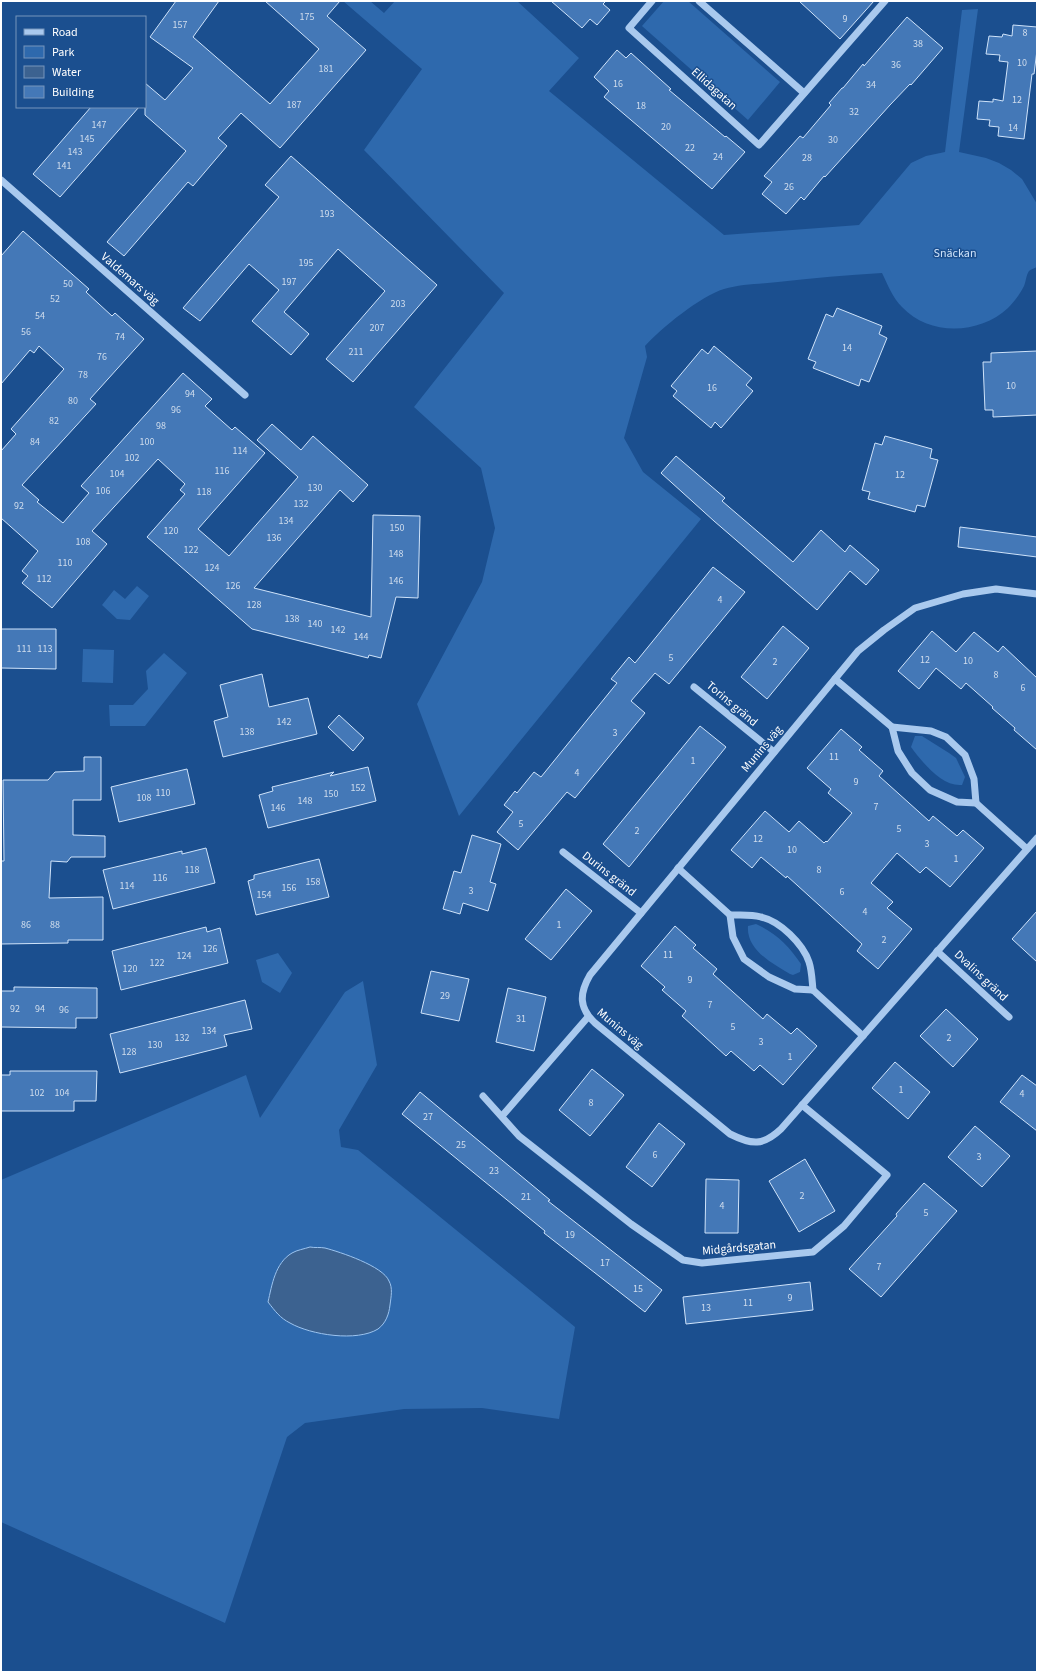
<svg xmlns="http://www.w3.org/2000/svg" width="1038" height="1673" font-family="'Source Sans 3',sans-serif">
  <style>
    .green { fill: #2e69ad; fill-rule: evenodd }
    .water { fill: #3c6290; stroke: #9cc4f0 }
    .building { fill: #4478b7; stroke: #cfe3fa }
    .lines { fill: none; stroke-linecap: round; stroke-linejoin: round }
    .minor { stroke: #a9c9ee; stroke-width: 7 }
    .labels { text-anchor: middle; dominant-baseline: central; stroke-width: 3; stroke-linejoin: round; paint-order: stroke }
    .number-label { font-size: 10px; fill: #d0dded }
    .street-label { font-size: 12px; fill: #fff; stroke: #1b4f8f }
    .park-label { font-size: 12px; fill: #cfe3fa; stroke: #1b4f8f }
  </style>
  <rect width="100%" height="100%" fill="#1b4f8f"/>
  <g class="green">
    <path d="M343,1H370L384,13L395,1H517L579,58L549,91L724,235L859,225L911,163L926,156L945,152L962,10L978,9L959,152L986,158L999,163L1011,170L1022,179L1037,204V267C1035,268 1031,269 1029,271C1026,275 1026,282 1024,286C1020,294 1014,302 1008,308C979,335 929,336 902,307C892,297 888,285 882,273C847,275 813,278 778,282C761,284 741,284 724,289C701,296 661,328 645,346L647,357L624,438L643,472L701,519L459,816L417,704L482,582L495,528L481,468L414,407L504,293L364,150L422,69Z"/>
    <polygon points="664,1 688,1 780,82 748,120 642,26"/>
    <polygon points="137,586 149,596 130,620 117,619 102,605 114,590 125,599"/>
    <polygon points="83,649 114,650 113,683 82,682"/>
    <polygon points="164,653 187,673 145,726 110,726 109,705 133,705 148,689 146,671"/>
    <path d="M915,736H922L949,753L956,758L965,777L962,785C942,787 922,762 911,747Z"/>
    <path d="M756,924C776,933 789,946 801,964L800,972L793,975L790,974C773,964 746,950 748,926Z"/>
    <polygon points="278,953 292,973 280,993 262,982 256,960"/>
    <path d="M363,981L377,1065L339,1130L341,1147L358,1150L575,1327L559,1419L482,1408L404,1409L305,1423L287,1437L225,1623L1,1522V1180L246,1075L260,1118L345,992ZM343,1255L363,1261L379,1328L363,1335L336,1336L312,1331L268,1302L275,1274Z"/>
  </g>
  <path class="water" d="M310,1247C315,1248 320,1247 325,1248C340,1252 383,1266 389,1281C393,1288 391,1297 390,1305C389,1314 386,1323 378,1329C357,1342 311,1335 290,1323C280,1318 275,1311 268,1302C272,1285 275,1263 292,1253C297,1250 304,1249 310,1247Z"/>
  <g class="building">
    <polygon points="176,1 219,1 193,37 270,104 319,49 265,1 340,1 327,16 366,50 280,148 241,113 218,138 227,146 193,186 188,182 124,256 107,242 186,151 145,115 145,83 165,100 193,68 150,37"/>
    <polygon points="551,1 606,1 603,4 610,10 597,25 590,19 582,28"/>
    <polygon points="799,1 874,1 840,39"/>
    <polygon points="907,17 943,48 911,85 910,84 890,105 825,177 824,176 804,200 801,197 786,214 762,194 772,182 764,176 800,136 803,138 831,105 829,103 842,88 843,88 863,64 864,66"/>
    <polygon points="1013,25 1037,27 1037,50 1034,74 1032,74 1024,139 998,136 999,127 989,126 990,120 977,119 979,101 993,102 993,99 1003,101 1008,62 999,61 1000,55 986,54 989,36 1002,37 1003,34 1012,36"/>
    <polygon points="617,50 626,58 631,53 671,89 669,90 725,137 726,136 745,152 712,189 604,97 609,91 594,77"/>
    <polygon points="91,107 139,107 60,197 33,174"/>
    <polygon points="291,156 437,285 353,382 326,359 385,291 338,249 284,312 309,334 291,355 252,321 279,290 249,264 200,321 183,308 279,197 265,185"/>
    <polygon points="23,231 89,289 86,292 112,316 115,313 144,339 90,399 96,404 22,485 39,500 37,502 63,523 89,493 81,486 183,373 212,399 205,406 232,430 235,427 265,453 198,529 229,556 298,477 257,440 272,424 301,450 313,436 368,485 353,502 340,490 254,588 371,617 373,515 420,516 418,598 396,597 381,658 369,655 368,658 252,629 147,537 185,494 180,490 185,484 158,459 92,531 107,544 52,608 22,583 28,576 22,571 38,551 1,518 1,451 16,434 11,429 64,369 39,346 34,353 30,350 1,384 1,256"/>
    <polygon points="837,308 882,326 879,334 887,338 869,382 861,379 859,386 813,368 816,362 808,359 826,314 833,317"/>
    <polygon points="714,346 752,378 746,385 753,391 721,428 715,422 711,428 673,396 677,391 671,386 702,349 708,354"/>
    <polygon points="1037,351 1037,415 993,417 993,410 985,410 983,362 991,362 991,353"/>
    <polygon points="885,436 932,449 930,458 938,460 925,507 917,505 915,512 868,499 870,492 862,490 875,443 882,445"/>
    <polygon points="676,456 725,498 722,501 793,562 821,530 845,552 850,545 879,570 866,585 850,571 817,610 714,521 661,473"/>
    <polygon points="960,527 1037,537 1037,557 958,547"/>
    <polygon points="713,567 745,592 669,684 655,673 631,701 645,713 575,798 567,792 518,850 497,832 513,812 504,805 515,791 517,793 534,772 541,777 617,683 611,679 629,657 635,663"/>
    <polygon points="783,626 809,648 767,699 741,677"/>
    <polygon points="1,629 56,629 56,669 1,668"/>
    <polygon points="932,631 956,652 974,632 998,652 1003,646 1037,678 1037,750 1014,730 1015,728 992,708 993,707 966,683 961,689 936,668 919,689 898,671"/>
    <polygon points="262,674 269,707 308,698 317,734 223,757 214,721 228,717 220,685"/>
    <polygon points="339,715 364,738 353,751 328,727"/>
    <polygon points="700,726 726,747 629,867 603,844"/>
    <polygon points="841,729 862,747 859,750 883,771 879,776 929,821 933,816 957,836 963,830 984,848 950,887 926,867 920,873 897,853 871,883 893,902 887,908 912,929 878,969 857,951 862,944 787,876 786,878 761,857 752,868 731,850 765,811 789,832 799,821 824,843 826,841 827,842 852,813 828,793 831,789 807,768"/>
    <polygon points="84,757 101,757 101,800 73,800 73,835 105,836 105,857 71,857 67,862 51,861 49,898 103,897 103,940 68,940 68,943 1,944 1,861 4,861 3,780 48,780 55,772 84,771"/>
    <polygon points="368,767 376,801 268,828 259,795 273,791 272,787 297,781 334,772 330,776"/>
    <polygon points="187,769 195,804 119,822 111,787"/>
    <polygon points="472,835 501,844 490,882 496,884 488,911 463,903 460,914 443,909 454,871 461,873"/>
    <polygon points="206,848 215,883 113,909 103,870 182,851 182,854"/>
    <polygon points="319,859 329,897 256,915 248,881 254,879 254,875"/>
    <polygon points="566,889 592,911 551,960 525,939"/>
    <polygon points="1037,911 1037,962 1012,939"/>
    <polygon points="675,926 696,945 693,948 717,969 713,974 763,1019 767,1014 791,1034 797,1028 817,1046 783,1085 760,1065 754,1071 731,1051 726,1056 682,1016 686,1011 662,990 665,987 641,966"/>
    <polygon points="206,927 207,932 220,928 228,963 121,990 112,951"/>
    <polygon points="431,971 469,979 459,1021 421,1013"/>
    <polygon points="14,987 97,988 97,1018 76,1018 76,1028 1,1027 1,991 14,991"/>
    <polygon points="508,988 546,997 534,1051 496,1042"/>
    <polygon points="245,1000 252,1029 224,1035 227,1046 120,1073 110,1034"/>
    <polygon points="946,1009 978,1039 953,1067 920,1036"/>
    <polygon points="895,1062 930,1092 908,1119 872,1088"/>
    <polygon points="592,1069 624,1095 590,1136 559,1110"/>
    <polygon points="10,1071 97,1071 96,1101 74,1101 74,1111 1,1111 1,1075 10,1075"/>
    <polygon points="1022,1075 1037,1086 1037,1131 1000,1102"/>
    <polygon points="420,1092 550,1200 548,1201 662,1290 645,1312 544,1233 545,1231 402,1114"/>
    <polygon points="659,1123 685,1144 652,1187 626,1167"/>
    <polygon points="975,1126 1010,1156 982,1187 948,1157"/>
    <polygon points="805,1159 835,1211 799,1232 769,1181"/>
    <polygon points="706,1179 739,1180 738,1233 705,1233"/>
    <polygon points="924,1183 957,1211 881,1297 849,1269 897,1216 896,1214"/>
    <polygon points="810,1282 813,1310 686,1324 683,1297"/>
  </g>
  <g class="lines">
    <g class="minor">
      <polyline points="652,1 629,28 759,145 885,1"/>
      <polyline points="699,1 804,93"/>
      <polyline points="1,180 245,395"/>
      <path d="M1037,594L996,589L963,594L915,608L884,630L858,651L590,975C579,994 579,1008 595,1023L730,1134C752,1145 763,1146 781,1129L1037,838"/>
      <polyline points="835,679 892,727 898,751 912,773 930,790 957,802 976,803 1027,849"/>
      <polyline points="694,687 774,752"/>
      <polyline points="892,727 931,731 946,737 965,755 974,779 976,803"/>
      <polyline points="563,852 641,913"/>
      <polyline points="678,868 730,915 733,937 744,959 769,977 795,989 813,990 863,1036"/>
      <path d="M730,915C741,915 751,914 761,917C780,921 803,944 809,962C812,971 812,981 813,990"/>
      <polyline points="937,951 1009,1017"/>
      <polyline points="483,1096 519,1136 631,1224 683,1260 702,1263 813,1252 844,1226 887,1175 802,1105"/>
      <polyline points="502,1116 588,1017"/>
    </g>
  </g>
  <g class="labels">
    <g class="number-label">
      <text x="307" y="17">175</text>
      <text x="845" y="19">9</text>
      <text x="180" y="25">157</text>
      <text x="1025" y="33">8</text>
      <text x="918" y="44">38</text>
      <text x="1022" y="63">10</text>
      <text x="896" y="65">36</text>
      <text x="326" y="69">181</text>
      <text x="618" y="84">16</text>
      <text x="871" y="85">34</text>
      <text x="1017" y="100">12</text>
      <text x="294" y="105">187</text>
      <text x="641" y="106">18</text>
      <text x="854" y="112">32</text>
      <text x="99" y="125">147</text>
      <text x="666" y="127">20</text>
      <text x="1013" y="128">14</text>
      <text x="87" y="139">145</text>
      <text x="833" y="140">30</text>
      <text x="690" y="148">22</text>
      <text x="75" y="152">143</text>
      <text x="718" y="157">24</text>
      <text x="807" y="158">28</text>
      <text x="64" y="166">141</text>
      <text x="789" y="187">26</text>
      <text x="327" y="214">193</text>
      <text x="306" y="263">195</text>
      <text x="289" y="282">197</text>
      <text x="68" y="284">50</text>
      <text x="55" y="299">52</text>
      <text x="398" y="304">203</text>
      <text x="40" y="316">54</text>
      <text x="377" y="328">207</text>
      <text x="26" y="332">56</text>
      <text x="120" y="337">74</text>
      <text x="847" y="348">14</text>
      <text x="356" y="352">211</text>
      <text x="102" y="357">76</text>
      <text x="83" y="375">78</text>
      <text x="1011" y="386">10</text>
      <text x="712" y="388">16</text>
      <text x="190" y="394">94</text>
      <text x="73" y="401">80</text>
      <text x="176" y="410">96</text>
      <text x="54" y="421">82</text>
      <text x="161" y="426">98</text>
      <text x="35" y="442">84</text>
      <text x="147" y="442">100</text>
      <text x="240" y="451">114</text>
      <text x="132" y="458">102</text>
      <text x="222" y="471">116</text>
      <text x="117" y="474">104</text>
      <text x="900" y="475">12</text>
      <text x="315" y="488">130</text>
      <text x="103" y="491">106</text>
      <text x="204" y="492">118</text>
      <text x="301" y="504">132</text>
      <text x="19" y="506">92</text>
      <text x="286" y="521">134</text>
      <text x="397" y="528">150</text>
      <text x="171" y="531">120</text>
      <text x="274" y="538">136</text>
      <text x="83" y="542">108</text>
      <text x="191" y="550">122</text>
      <text x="396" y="554">148</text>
      <text x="65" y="563">110</text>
      <text x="212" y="568">124</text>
      <text x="44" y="579">112</text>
      <text x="396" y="581">146</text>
      <text x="233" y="586">126</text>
      <text x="720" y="600">4</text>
      <text x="254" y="605">128</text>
      <text x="292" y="619">138</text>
      <text x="315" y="624">140</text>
      <text x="338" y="630">142</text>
      <text x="361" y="637">144</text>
      <text x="24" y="649">111</text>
      <text x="45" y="649">113</text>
      <text x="671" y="658">5</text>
      <text x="925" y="660">12</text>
      <text x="968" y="661">10</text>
      <text x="775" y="662">2</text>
      <text x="996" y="675">8</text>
      <text x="1023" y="688">6</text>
      <text x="284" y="722">142</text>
      <text x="247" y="732">138</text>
      <text x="615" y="733">3</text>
      <text x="834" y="757">11</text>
      <text x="693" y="761">1</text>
      <text x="577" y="773">4</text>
      <text x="856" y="782">9</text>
      <text x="358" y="788">152</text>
      <text x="163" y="793">110</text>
      <text x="331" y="794">150</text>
      <text x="144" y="798">108</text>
      <text x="305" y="801">148</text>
      <text x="876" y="807">7</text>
      <text x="278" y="808">146</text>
      <text x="521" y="824">5</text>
      <text x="899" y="829">5</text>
      <text x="637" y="831">2</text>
      <text x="758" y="839">12</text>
      <text x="927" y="844">3</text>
      <text x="792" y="850">10</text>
      <text x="956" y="859">1</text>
      <text x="192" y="870">118</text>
      <text x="819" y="870">8</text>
      <text x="160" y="878">116</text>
      <text x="313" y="882">158</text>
      <text x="127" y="886">114</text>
      <text x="289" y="888">156</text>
      <text x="471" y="891">3</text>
      <text x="842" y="892">6</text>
      <text x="264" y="895">154</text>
      <text x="865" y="912">4</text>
      <text x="26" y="925">86</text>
      <text x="55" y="925">88</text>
      <text x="559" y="925">1</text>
      <text x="884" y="940">2</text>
      <text x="210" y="949">126</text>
      <text x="668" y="955">11</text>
      <text x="184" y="956">124</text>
      <text x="157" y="963">122</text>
      <text x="130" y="969">120</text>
      <text x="690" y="980">9</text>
      <text x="445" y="996">29</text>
      <text x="710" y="1005">7</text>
      <text x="15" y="1009">92</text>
      <text x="40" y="1009">94</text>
      <text x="64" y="1010">96</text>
      <text x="521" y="1019">31</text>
      <text x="733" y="1027">5</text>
      <text x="209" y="1031">134</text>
      <text x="182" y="1038">132</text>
      <text x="949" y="1038">2</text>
      <text x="761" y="1042">3</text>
      <text x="155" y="1045">130</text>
      <text x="129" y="1052">128</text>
      <text x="790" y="1057">1</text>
      <text x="901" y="1090">1</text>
      <text x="37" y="1093">102</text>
      <text x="62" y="1093">104</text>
      <text x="1022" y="1094">4</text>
      <text x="591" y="1103">8</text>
      <text x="428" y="1117">27</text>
      <text x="461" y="1145">25</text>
      <text x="655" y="1155">6</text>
      <text x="979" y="1157">3</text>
      <text x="494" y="1171">23</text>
      <text x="802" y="1196">2</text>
      <text x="526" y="1197">21</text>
      <text x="722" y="1206">4</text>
      <text x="926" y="1213">5</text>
      <text x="570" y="1235">19</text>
      <text x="605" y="1263">17</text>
      <text x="879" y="1267">7</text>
      <text x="638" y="1289">15</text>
      <text x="790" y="1298">9</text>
      <text x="748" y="1303">11</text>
      <text x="706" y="1308">13</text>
    </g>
    <g class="street-label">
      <text transform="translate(714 89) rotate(42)">Ellidagatan</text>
      <text transform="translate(130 279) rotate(41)">Valdemars väg</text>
      <text transform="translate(732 704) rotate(40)">Torins gränd</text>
      <text transform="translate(762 749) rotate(-50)">Munins väg</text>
      <text transform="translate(609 874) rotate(38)">Durins gränd</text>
      <text transform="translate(981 976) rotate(43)">Dvalins gränd</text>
      <text transform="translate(620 1029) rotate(40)">Munins väg</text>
      <text transform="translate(739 1248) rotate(-5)">Midgårdsgatan</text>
    </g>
    <g class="park-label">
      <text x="955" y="253">Snäckan</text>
    </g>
  </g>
  <rect width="1038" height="1673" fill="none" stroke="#ffffff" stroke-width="4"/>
  <rect x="16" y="16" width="130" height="92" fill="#1b4f8f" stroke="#7695bc"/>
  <rect x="24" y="29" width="20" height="6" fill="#a9c9ee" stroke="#7695bc"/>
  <text x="52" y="36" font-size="12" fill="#ffffff">Road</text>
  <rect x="24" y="46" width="20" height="12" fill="#2e69ad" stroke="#7695bc"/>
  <text x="52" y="56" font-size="12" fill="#ffffff">Park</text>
  <rect x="24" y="66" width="20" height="12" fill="#3c6290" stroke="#7695bc"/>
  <text x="52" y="76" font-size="12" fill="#ffffff">Water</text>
  <rect x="24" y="86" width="20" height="12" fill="#4478b7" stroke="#7695bc"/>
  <text x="52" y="96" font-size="12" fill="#ffffff">Building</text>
</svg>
